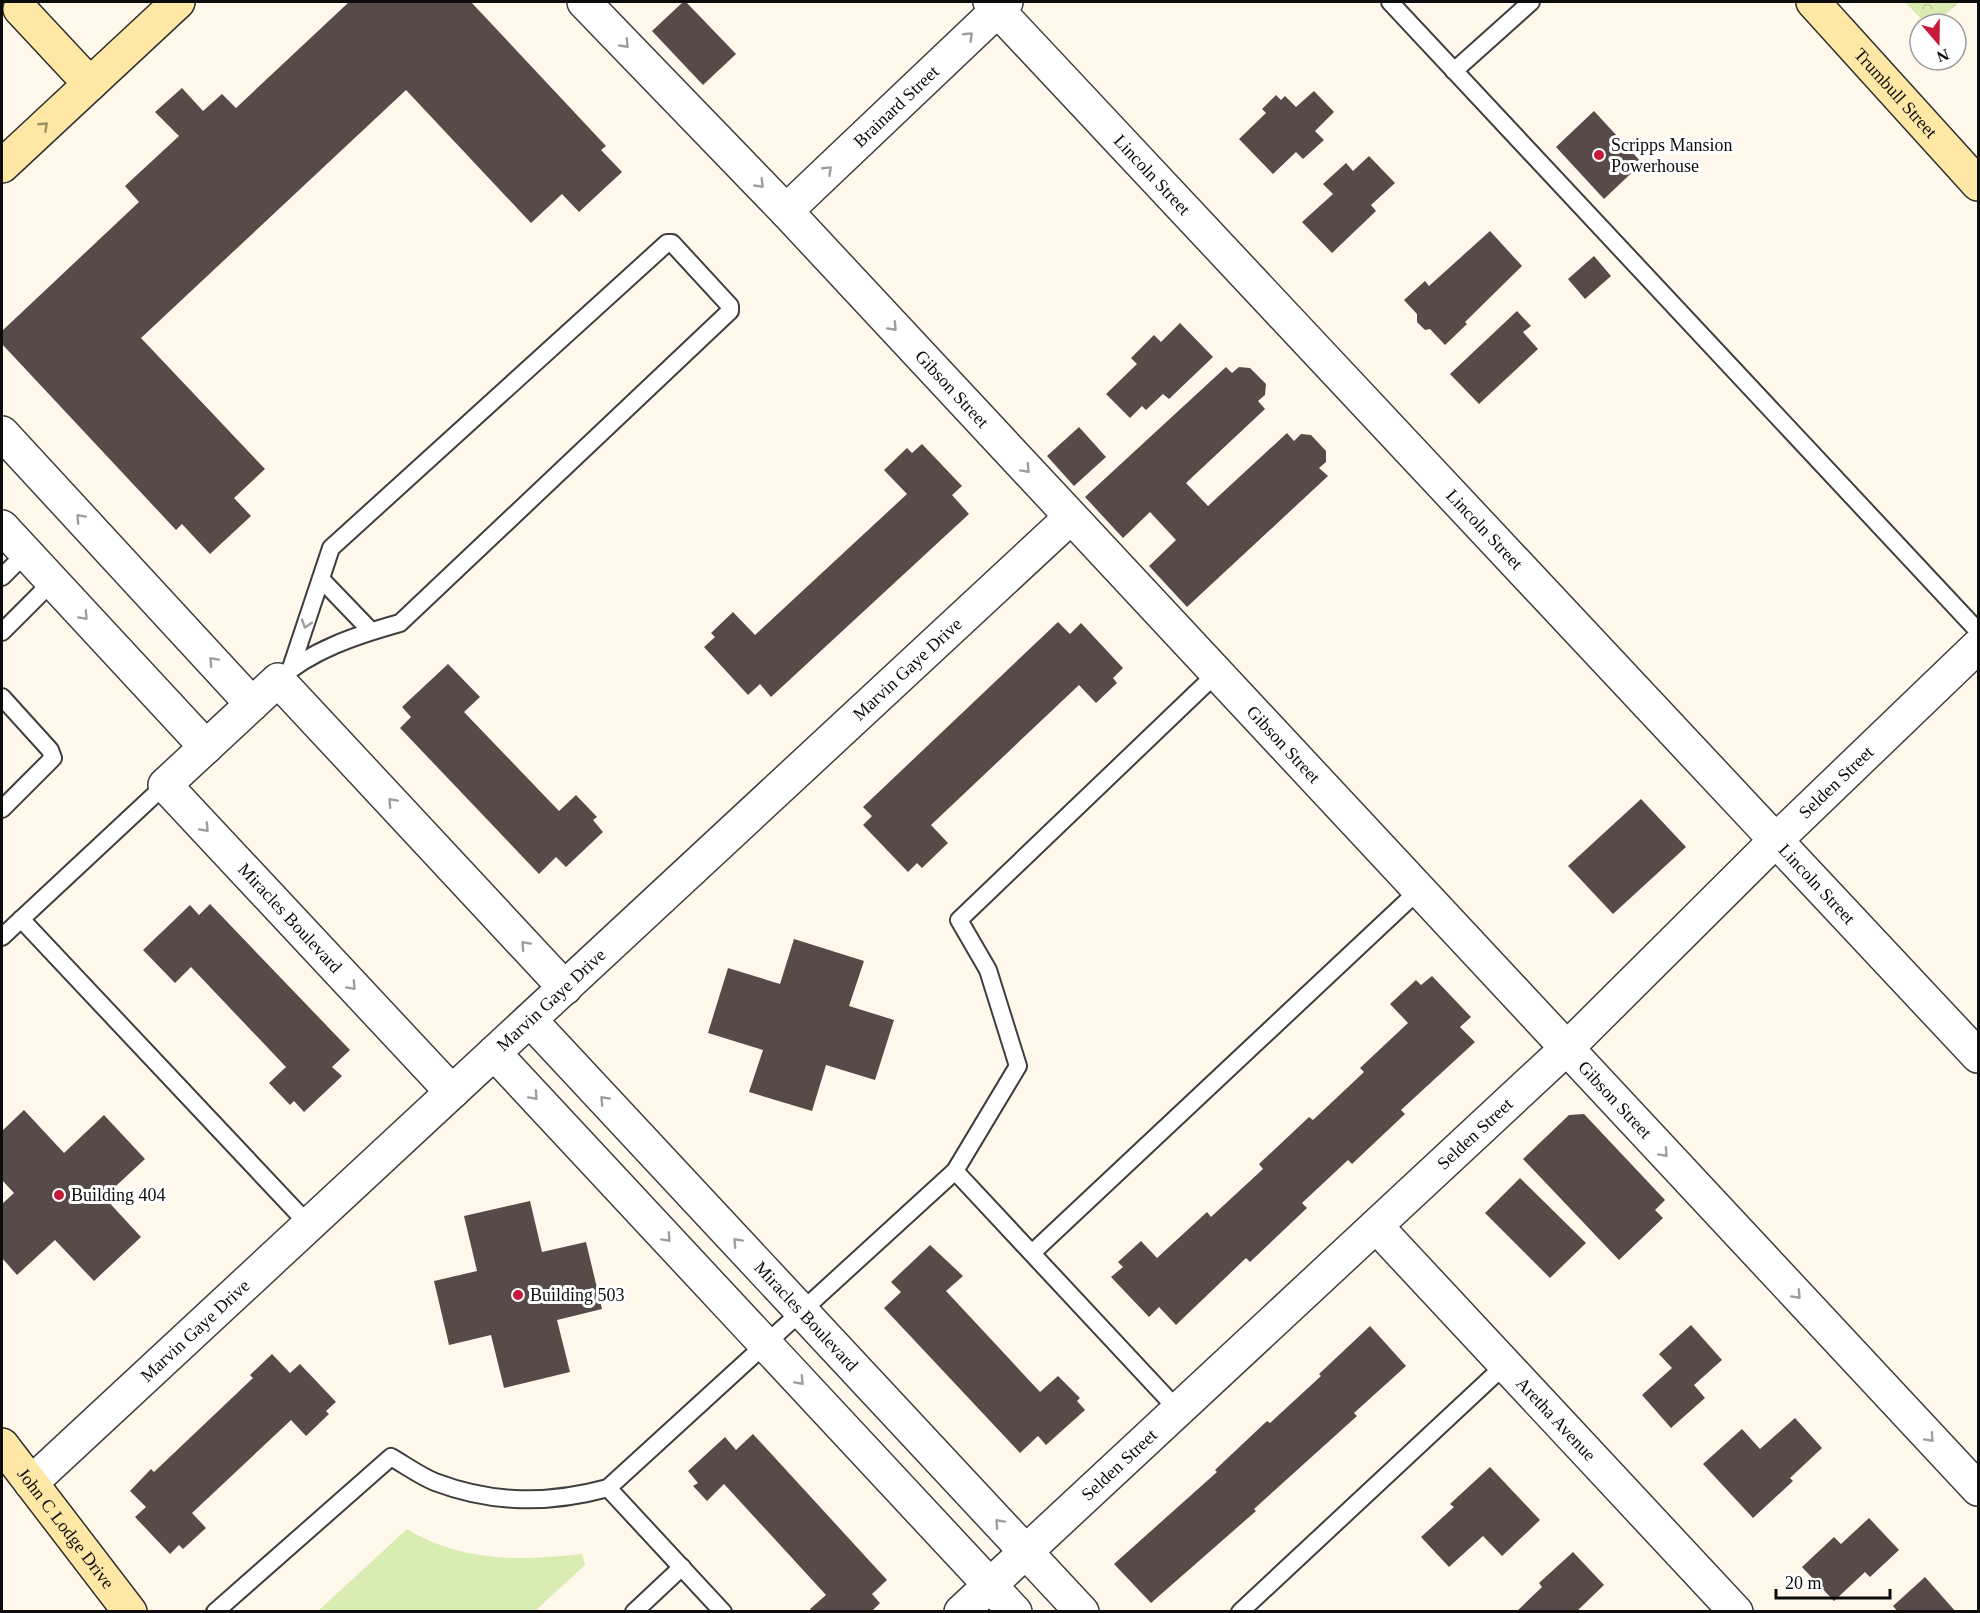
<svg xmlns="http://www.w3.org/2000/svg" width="1980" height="1613" font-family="'Times New Roman',serif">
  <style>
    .grass { fill: #d9ecb2 }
    .park { fill: url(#park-crowns) }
    .building { fill: #564b48 }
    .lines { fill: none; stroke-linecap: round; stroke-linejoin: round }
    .lane-casing { stroke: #3f3f3f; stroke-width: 20 }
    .street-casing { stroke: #3f3f3f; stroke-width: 36 }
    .secondary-casing { stroke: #2e2e2e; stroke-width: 36 }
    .lane { stroke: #fff; stroke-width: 16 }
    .street { stroke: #fff; stroke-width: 33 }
    .secondary { stroke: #ffe8a6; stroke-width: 33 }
    .oneway { stroke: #9e9e9e }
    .oneway2 { stroke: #9e9068 }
    .poi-dot { fill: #c61a3b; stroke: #fff; stroke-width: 2 }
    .labels { text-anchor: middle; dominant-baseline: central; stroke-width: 6; stroke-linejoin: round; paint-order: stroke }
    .street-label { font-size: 18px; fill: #0c0c0c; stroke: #fff }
    .poi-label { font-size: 18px; fill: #0c0c0c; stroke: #fff; text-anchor: start }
  </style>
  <defs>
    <pattern id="park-crowns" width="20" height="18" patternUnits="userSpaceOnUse" patternTransform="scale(1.5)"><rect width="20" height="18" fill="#d9ecb2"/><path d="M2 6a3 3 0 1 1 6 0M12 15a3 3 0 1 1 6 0" fill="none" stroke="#b9c998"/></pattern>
  </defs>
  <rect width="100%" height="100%" fill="#fff8eb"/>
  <path class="grass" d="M407,1529C461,1562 520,1561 582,1554L585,1565L535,1611H318Z"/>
  <polygon class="park" points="1905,2 1959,2 1935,24 1926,24"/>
  <g class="building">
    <polygon points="349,2 471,2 606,146 601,150 622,172 579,212 562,194 531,223 406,90 141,338 265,469 234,498 251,516 210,554 182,524 176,530 2,344 2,331 139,202 125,186 179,136 155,112 182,88 203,111 222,94 236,108"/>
    <polygon points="683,2 686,2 736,54 703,85 652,31"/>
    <polygon points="1314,91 1334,112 1315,131 1324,140 1303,159 1296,152 1273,174 1239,139 1266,113 1262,109 1276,95 1281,100 1285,96 1296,107"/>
    <polygon points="1594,111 1642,163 1604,199 1556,147"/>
    <polygon points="1369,156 1395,183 1371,205 1376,211 1332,253 1302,222 1333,194 1323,184 1346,163 1353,171"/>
    <polygon points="1490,231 1522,266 1465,322 1467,324 1445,345 1430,329 1425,330 1417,322 1417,314 1404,300 1425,281 1429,286"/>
    <polygon points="1594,256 1611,276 1585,299 1568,279"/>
    <polygon points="1517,311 1531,326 1523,332 1538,349 1479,404 1450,374"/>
    <polygon points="1180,323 1213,357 1169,399 1163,394 1146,410 1142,406 1130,418 1106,394 1137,364 1131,358 1154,335 1161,342"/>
    <polygon points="1226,367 1232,373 1239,367 1250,368 1266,384 1265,395 1258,401 1265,409 1186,483 1208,506 1287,433 1294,441 1301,434 1311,435 1326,451 1326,462 1319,468 1328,476 1187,607 1149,566 1176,540 1150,512 1123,538 1085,497"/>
    <polygon points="1079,427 1106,457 1074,486 1047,456"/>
    <polygon points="922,444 962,486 952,495 969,514 771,697 760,684 748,695 704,647 715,637 711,633 733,612 755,635 907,494 884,470 907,448 912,453"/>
    <polygon points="1058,622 1070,634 1081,623 1123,668 1113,678 1117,683 1096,703 1079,685 931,825 948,843 922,868 917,863 908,872 863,825 872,816 863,807"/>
    <polygon points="448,664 480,697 464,712 559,811 576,795 597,817 593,820 603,832 566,867 556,857 539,874 400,728 411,717 402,707"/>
    <polygon points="1641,799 1686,847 1613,914 1568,866"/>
    <polygon points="210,904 350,1050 332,1067 342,1076 304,1112 294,1101 290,1105 269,1083 286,1067 191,967 175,983 143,950 190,905 199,915"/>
    <polygon points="794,939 864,961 849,1006 894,1020 875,1080 826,1065 812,1111 749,1092 763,1050 708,1033 728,968 780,984"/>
    <polygon points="1432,976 1471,1017 1460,1027 1475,1042 1401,1110 1405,1114 1352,1164 1348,1160 1302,1203 1307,1208 1250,1262 1246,1258 1176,1325 1159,1307 1149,1317 1111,1277 1123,1267 1118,1262 1141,1241 1157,1258 1207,1212 1211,1217 1263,1169 1259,1164 1309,1117 1313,1120 1364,1072 1360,1068 1408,1023 1390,1004 1416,980 1421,985"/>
    <polygon points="24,1110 64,1153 104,1115 145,1159 104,1197 141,1237 94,1281 55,1240 17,1275 2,1258 2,1204 14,1193 2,1180 2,1131"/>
    <polygon points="1584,1114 1665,1200 1655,1210 1663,1218 1619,1260 1523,1159 1569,1115"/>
    <polygon points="1520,1178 1586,1243 1550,1278 1485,1213"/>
    <polygon points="530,1201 542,1252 586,1242 602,1309 557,1320 570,1372 504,1388 491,1335 449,1345 434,1281 477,1271 464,1216"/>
    <polygon points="930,1245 963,1276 946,1291 1040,1392 1058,1376 1080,1398 1077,1401 1085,1410 1046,1445 1038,1436 1020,1453 884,1308 901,1292 891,1282"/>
    <polygon points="1691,1325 1722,1360 1694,1385 1705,1398 1671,1428 1642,1395 1672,1368 1659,1354"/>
    <polygon points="1370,1326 1406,1366 1354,1413 1357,1416 1254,1509 1256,1511 1151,1603 1114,1564 1217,1472 1215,1470 1267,1421 1270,1423 1321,1376 1319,1374"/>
    <polygon points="272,1354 290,1373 300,1364 336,1402 326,1411 329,1414 306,1436 291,1420 192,1513 206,1528 183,1549 179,1545 170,1554 135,1517 146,1507 130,1491 151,1469 154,1472 253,1378 250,1375"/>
    <polygon points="1795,1418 1822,1448 1790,1478 1793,1481 1753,1518 1703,1464 1742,1429 1760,1449"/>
    <polygon points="753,1434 887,1580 872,1594 880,1603 871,1612 812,1612 810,1609 826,1595 724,1484 707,1501 693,1486 698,1483 688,1471 725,1437 736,1450"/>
    <polygon points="1490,1467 1540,1520 1502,1556 1483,1536 1449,1567 1421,1537 1454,1507 1450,1504"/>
    <polygon points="1869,1518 1899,1550 1870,1577 1865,1572 1834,1601 1802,1567 1834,1537 1841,1544"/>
    <polygon points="1573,1552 1604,1585 1576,1612 1516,1612 1542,1587 1539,1583"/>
    <polygon points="1925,1577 1956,1612 1898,1612 1893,1606"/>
  </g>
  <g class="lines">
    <g class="lane-casing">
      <g id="lane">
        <polyline points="1390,2 1978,631"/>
        <polyline points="1454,71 1531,2"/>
        <polyline points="2,577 26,553"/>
        <polyline points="321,579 371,631"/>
        <polyline points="2,632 52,582"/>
        <path d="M278,680C311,650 357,635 400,623L730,311V306L672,243H667L331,548L291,668"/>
        <polyline points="2,697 50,750 53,758 2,809"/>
        <polyline points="21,919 309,1225"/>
        <polyline points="2,937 165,785"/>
        <polyline points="955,1171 1178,1410"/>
        <polyline points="1032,1253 1419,890"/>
        <polyline points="608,1488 723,1612"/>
        <path d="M215,1612L391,1457C405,1465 420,1476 435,1482C493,1504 549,1504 608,1488L955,1171L1018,1066L988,970L959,920L1217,673"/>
        <polyline points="634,1612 682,1567"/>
        <polyline points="1240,1612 1506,1364"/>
      </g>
    </g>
    <g class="street-casing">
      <g id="street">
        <path id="s1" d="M584,2L786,211L1978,1489"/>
        <path id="s2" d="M990,2L1978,1056"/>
        <path id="s3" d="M786,211L1006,2"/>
        <polyline points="2,433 252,704"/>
        <polyline points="2,527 206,747"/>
        <path id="s4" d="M530,1020L1082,1612"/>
        <polyline points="494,1053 1015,1612"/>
        <polyline points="452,1092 165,785 278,680 565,988"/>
        <path id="s5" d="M1376,1226L1736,1612"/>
        <path id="s6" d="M31,1483L1071,517"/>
        <path id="s7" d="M961,1612L1567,1048L1775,841L1978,646"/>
      </g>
    </g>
    <g class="secondary-casing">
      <g id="secondary">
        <path id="s8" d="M1813,2L1978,184"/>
        <polyline points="20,9 90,84"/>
        <polyline points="2,166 178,2"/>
        <path id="s9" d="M2,1445L130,1612"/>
      </g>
    </g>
    <use href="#lane" class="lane"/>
    <use href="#street" class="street"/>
    <use href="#secondary" class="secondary"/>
  </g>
  <defs><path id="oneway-chevron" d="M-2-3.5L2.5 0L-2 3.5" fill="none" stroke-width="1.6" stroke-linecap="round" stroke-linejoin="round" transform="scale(1.5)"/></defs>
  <g class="oneway">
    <use href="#oneway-chevron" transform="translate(969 36) rotate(-44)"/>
    <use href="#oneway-chevron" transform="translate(625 44) rotate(46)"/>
    <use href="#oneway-chevron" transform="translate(828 170) rotate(-44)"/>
    <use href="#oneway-chevron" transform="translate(760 184) rotate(46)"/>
    <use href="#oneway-chevron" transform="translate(893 327) rotate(47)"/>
    <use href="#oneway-chevron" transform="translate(1026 469) rotate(47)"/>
    <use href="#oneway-chevron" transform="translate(80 518) rotate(-133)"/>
    <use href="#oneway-chevron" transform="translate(84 616) rotate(47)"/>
    <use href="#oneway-chevron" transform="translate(306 624) rotate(108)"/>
    <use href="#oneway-chevron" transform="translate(213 661) rotate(-133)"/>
    <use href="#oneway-chevron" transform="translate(392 802) rotate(-133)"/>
    <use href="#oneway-chevron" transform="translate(205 828) rotate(47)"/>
    <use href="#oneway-chevron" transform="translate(525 945) rotate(-133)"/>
    <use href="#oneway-chevron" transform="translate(352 986) rotate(47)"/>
    <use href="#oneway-chevron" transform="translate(534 1096) rotate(47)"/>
    <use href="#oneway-chevron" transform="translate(604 1100) rotate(-133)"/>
    <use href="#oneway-chevron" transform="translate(1664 1153) rotate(47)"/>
    <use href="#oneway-chevron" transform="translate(667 1238) rotate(47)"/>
    <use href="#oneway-chevron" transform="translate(737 1242) rotate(-133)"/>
    <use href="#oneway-chevron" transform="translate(1797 1295) rotate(47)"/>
    <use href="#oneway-chevron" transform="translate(800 1381) rotate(47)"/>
    <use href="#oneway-chevron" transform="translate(1930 1438) rotate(47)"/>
    <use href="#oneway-chevron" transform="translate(999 1523) rotate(-133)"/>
  </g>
  <use class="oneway2" href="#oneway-chevron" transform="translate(44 126) rotate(-43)"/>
  <g class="poi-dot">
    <circle cx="1599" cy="155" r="6"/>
    <circle cx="59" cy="1195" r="6"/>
    <circle cx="518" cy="1295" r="6"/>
  </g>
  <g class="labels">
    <g class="street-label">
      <text stroke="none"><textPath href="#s8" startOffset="123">Trumbull Street</textPath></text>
      <text stroke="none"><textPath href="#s3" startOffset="152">Brainard Street</textPath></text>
      <text stroke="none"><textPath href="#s2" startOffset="237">Lincoln Street</textPath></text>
      <text stroke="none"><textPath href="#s1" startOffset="534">Gibson Street</textPath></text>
      <text stroke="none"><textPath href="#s2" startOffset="723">Lincoln Street</textPath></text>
      <text stroke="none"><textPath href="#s6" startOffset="1196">Marvin Gaye Drive</textPath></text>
      <text stroke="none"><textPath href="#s1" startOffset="1020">Gibson Street</textPath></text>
      <text stroke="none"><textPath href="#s7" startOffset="1206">Selden Street</textPath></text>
      <text stroke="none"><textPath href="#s2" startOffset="1209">Lincoln Street</textPath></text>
      <text transform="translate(290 918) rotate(47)">Miracles Boulevard</text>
      <text stroke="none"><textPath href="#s6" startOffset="710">Marvin Gaye Drive</textPath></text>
      <text stroke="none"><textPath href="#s1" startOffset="1506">Gibson Street</textPath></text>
      <text stroke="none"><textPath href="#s7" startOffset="702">Selden Street</textPath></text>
      <text stroke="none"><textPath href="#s4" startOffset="405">Miracles Boulevard</textPath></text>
      <text stroke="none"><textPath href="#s6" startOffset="224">Marvin Gaye Drive</textPath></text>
      <text stroke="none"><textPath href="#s5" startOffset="264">Aretha Avenue</textPath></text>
      <text stroke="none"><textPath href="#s7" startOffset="216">Selden Street</textPath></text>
      <text stroke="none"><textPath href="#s9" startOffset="105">John C Lodge Drive</textPath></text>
    </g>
    <g class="poi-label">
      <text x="1611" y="145">Scripps Mansion<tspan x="1611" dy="21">Powerhouse</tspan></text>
      <text x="71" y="1195">Building 404</text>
      <text x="530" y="1295">Building 503</text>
    </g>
  </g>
  <rect width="1980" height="1613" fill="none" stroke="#0c0c0c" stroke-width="6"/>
  <g transform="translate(1938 42) rotate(160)"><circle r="28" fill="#ffffff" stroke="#9e9e9e" stroke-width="1.5"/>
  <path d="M0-4.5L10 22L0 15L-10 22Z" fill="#c61a3b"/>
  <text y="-9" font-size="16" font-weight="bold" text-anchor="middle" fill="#0c0c0c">N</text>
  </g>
  <path d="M1776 1589v9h114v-9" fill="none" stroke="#0c0c0c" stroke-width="3"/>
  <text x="1785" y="1589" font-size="18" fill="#0c0c0c" stroke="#ffffff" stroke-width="4.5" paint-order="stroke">20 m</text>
</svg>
